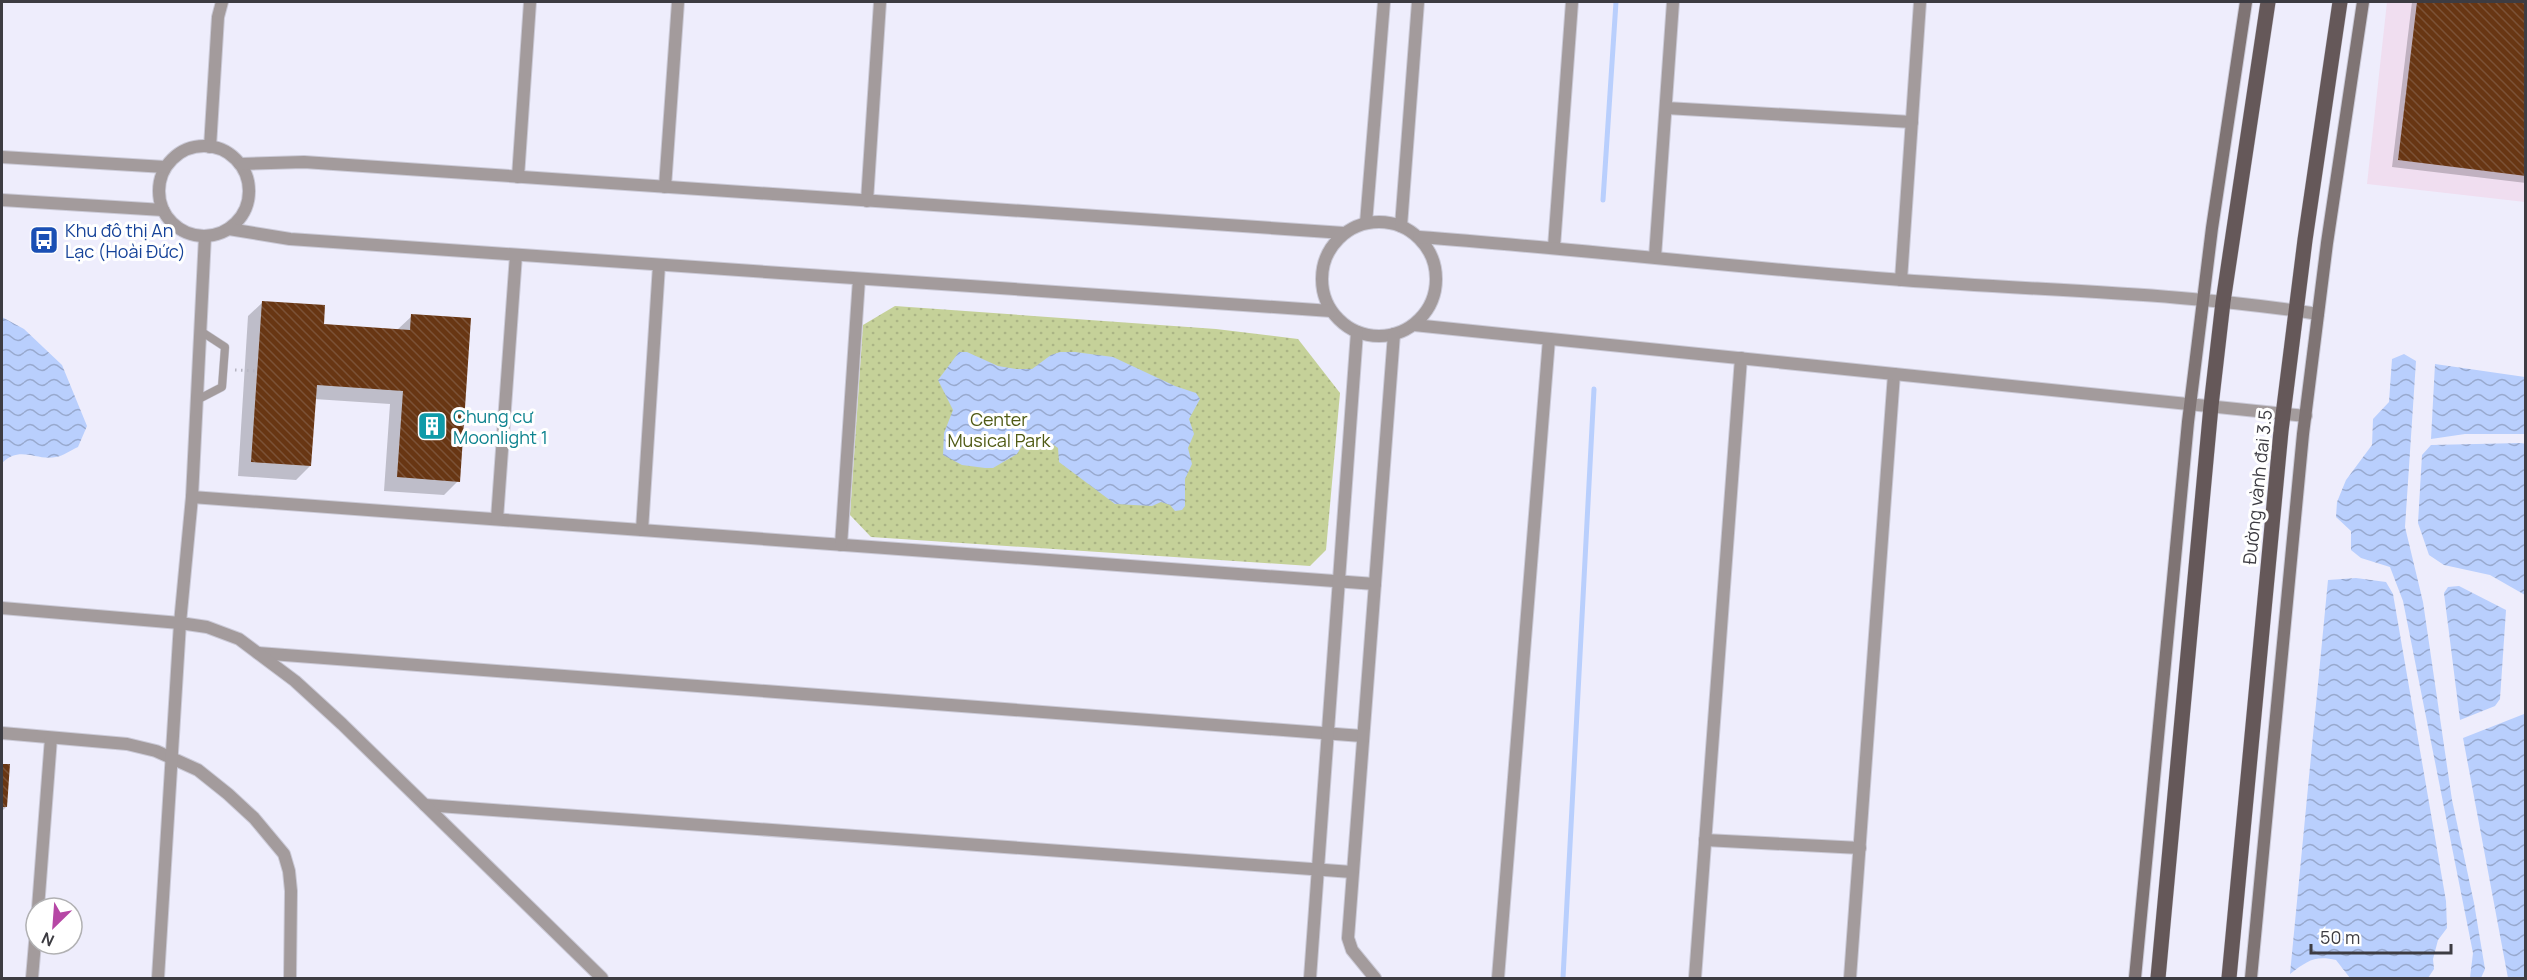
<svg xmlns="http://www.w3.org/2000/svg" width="2527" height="980" font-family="Manrope,sans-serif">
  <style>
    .industrial { fill: #f0def0 }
    .park { fill: url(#park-dots) }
    .water { fill: url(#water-waves) }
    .shadow { fill: #0003 }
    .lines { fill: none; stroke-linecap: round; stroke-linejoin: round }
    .stream { stroke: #b9cffd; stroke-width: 5 }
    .building { fill: url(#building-back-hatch) }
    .service-casing { stroke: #cbcad7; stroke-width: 9 }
    .minor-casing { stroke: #cbcad7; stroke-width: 14 }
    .tertiary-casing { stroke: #cbcad7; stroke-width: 14 }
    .secondary-casing { stroke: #cbcad7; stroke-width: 14 }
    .primary-casing { stroke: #cbcad7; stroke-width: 16 }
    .path { stroke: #b6b5c2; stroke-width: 3; stroke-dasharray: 1.5 4.5; stroke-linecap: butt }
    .service { stroke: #a39b9c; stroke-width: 8 }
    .minor { stroke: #a39b9c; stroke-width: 12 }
    .tertiary { stroke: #a39b9c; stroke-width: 12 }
    .secondary { stroke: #7f7474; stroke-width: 12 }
    .primary { stroke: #655859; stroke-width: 15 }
    .labels { text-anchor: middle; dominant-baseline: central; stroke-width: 6; stroke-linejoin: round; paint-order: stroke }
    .transit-label { font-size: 18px; fill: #164399; stroke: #fff; text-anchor: start }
    .culture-label { font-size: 18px; fill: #0d838f; stroke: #fff; text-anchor: start }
    .park-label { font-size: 18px; fill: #4f5a14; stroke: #fff }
    .street-label { font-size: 18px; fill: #3d3c42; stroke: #fff }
  </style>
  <defs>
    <pattern id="park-dots" width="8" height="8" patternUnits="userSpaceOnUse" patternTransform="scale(1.5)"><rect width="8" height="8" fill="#c5d199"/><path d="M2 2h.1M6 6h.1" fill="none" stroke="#aab485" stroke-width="1.8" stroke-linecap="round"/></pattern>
    <pattern id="water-waves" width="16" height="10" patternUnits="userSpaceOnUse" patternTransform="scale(1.5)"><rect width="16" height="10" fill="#b9cffd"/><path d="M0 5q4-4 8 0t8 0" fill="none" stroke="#98a9ce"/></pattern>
    <pattern id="building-back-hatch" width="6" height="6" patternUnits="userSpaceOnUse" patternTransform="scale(1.5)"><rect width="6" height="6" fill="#683613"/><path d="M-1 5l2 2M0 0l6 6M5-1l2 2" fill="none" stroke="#7b5237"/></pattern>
  </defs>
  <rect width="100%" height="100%" fill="#eeedfc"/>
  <polygon class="industrial" points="2387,2 2525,2 2525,202 2367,184"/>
  <polygon class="park" points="895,306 1216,329 1298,339 1340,393 1326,550 1310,566 871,537 850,515 863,325"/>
  <g class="water">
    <path d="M2,317L24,329L62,365L87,426L78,447C71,450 63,456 56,457C36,461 20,445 2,463Z"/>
    <polygon points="959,352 967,352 998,366 1016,369 1032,369 1051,355 1060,352 1075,352 1113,357 1175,386 1196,393 1200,399 1189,419 1194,434 1188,448 1192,464 1185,479 1185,506 1182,510 1175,511 1170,505 1161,502 1152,506 1115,504 1059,462 1058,448 1048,441 1033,437 1025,441 1017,454 993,468 985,468 962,465 943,455 944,433 953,410 938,380"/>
    <polygon points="2404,354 2416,361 2405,527 2423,602 2452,800 2474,903 2485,969 2481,978 2470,978 2473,953 2403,601 2390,567 2361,558 2351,550 2351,531 2336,517 2337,502 2346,480 2372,445 2373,419 2389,402 2392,359"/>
    <polygon points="2435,364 2525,377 2525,434 2465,434 2431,439"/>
    <polygon points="2521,443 2526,444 2525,595 2490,575 2444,565 2429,555 2418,523 2422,455 2431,445"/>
    <path d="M2356,578L2386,582L2393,594L2446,901L2447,928L2438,940L2433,959L2434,969L2428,978H2350L2336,960C2315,955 2307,961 2290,974L2328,580Z"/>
    <polygon points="2459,586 2506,610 2500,699 2495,706 2460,720 2444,593 2448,587"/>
    <polygon points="2525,711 2525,978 2508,978 2463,738 2524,714"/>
  </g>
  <g class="shadow">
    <polygon points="2412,2 2526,2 2526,183 2392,167"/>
    <polygon points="263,302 322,325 397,330 412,316 458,481 444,495 384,491 390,404 314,399 310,466 296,480 238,476 248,316"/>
    <polygon points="2,765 9,766 6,807 2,811"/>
  </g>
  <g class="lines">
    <g class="stream">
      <polyline points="1603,200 1616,2"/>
      <polyline points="1563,978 1594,389"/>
    </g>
  </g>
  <g class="building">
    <polygon points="2417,2 2526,2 2526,176 2398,160"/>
    <polygon points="262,301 325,305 324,324 410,330 411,314 471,318 460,482 397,477 403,391 317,385 311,466 251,462"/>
    <polygon points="2,764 10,764 7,807 2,807"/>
  </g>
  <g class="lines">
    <g class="service-casing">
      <polyline id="service" points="197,400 222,387 225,347 202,332"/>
    </g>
    <g class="minor-casing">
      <g id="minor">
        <polyline points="1666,108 1912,122"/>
        <polyline points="210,147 218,17 222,2"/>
        <polyline points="518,177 530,2"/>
        <polyline points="665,187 678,2"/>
        <polyline points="867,201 880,2"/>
        <polyline points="1554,247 1572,2"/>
        <polyline points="1655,257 1673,2"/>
        <polyline points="1901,280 1920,2"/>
        <polyline points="192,497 1375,584"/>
        <polyline points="497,519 516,255"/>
        <polyline points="642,530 659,265"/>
        <polyline points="841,545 859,279"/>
        <polyline points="258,653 1362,736"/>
        <polyline points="2,733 127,744 156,751 198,770 228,794 254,818 284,854 289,871 291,891 290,978"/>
        <polyline points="425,805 1352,872"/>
        <polyline points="1705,840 1860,848"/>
        <polyline points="38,908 51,738"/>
        <polyline points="32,978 36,931"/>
        <polyline points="158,978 180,623 192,497 205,236"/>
        <polyline points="1498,978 1549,339"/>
        <polyline points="1695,978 1741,358"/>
        <polyline points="1850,978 1894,374"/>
      </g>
    </g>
    <g class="tertiary-casing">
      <g id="tertiary">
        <circle cx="204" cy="191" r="45"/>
        <polyline points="2,157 165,167"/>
        <polyline points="240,164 304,162 1344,233"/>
        <polyline points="2,200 163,210"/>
        <circle cx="1379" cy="279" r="57"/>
        <polyline points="1366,223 1384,2"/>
        <polyline points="1401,226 1418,2"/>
        <polyline points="229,229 290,239 1331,311"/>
        <path d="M1419,237C1580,249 1741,268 1902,280C2041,291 2181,292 2318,314"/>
        <polyline points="1414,325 2306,416"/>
        <polyline points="2,608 180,623 207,627 239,639 295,681 342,724 602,978"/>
        <polyline points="1310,978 1357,332"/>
        <polyline points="1375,978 1352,950 1348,938 1394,334"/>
      </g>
    </g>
    <g class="secondary-casing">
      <g id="secondary">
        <polyline points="2135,978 2188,422 2212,228 2246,2"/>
        <polyline points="2251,978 2303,434 2327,243 2363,2"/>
      </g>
    </g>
    <g class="primary-casing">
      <g id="primary">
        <polyline points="2158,978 2211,406 2223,302 2268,2"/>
        <polyline points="2229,978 2281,431 2305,240 2340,2"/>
      </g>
    </g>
    <polyline class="path" points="235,370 257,371"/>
    <use href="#service" class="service"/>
    <use href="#minor" class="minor"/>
    <use href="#tertiary" class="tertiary"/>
    <use href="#secondary" class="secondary"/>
    <use href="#primary" class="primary"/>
  </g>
  <defs>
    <g id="bus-square" transform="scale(1.5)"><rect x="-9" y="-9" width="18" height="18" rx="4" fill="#1a4fb4" stroke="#fff"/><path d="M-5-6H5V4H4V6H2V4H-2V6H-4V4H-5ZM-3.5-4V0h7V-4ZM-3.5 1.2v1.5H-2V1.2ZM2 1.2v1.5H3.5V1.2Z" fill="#fff"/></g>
    <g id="building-square" transform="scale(1.5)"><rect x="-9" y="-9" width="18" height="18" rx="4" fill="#0f9aa8" stroke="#fff"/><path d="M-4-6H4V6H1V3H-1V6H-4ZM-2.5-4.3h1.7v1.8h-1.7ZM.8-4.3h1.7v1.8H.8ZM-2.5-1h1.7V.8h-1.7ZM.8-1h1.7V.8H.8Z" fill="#fff"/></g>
  </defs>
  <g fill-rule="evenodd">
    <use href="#bus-square" x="44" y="240"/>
    <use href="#building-square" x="432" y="426"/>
  </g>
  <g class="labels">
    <g class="transit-label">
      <text x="65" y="230">Khu đô thị An<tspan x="65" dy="21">Lạc (Hoài Đức)</tspan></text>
    </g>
    <g class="culture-label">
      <text x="453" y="416">Chung cư<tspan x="453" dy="21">Moonlight 1</tspan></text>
    </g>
    <g class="park-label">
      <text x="999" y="419">Center<tspan x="999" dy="21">Musical Park</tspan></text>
    </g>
    <g class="street-label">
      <text transform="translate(2257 487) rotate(-84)">Đường vành đai 3.5</text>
    </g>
  </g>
  <rect width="2527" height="980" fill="none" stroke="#3d3c42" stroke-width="6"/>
  <g transform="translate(54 926) rotate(205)"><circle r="28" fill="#ffffff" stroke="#b1b1b3" stroke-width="1.5"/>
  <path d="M0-4.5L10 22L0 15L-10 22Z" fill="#b647a5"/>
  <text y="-9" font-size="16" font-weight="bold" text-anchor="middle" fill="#3d3c42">N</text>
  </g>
  <path d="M2311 944v9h140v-9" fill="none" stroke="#3d3c42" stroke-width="3"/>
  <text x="2320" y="944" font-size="18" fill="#3d3c42" stroke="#ffffff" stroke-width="4.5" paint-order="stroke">50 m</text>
</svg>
